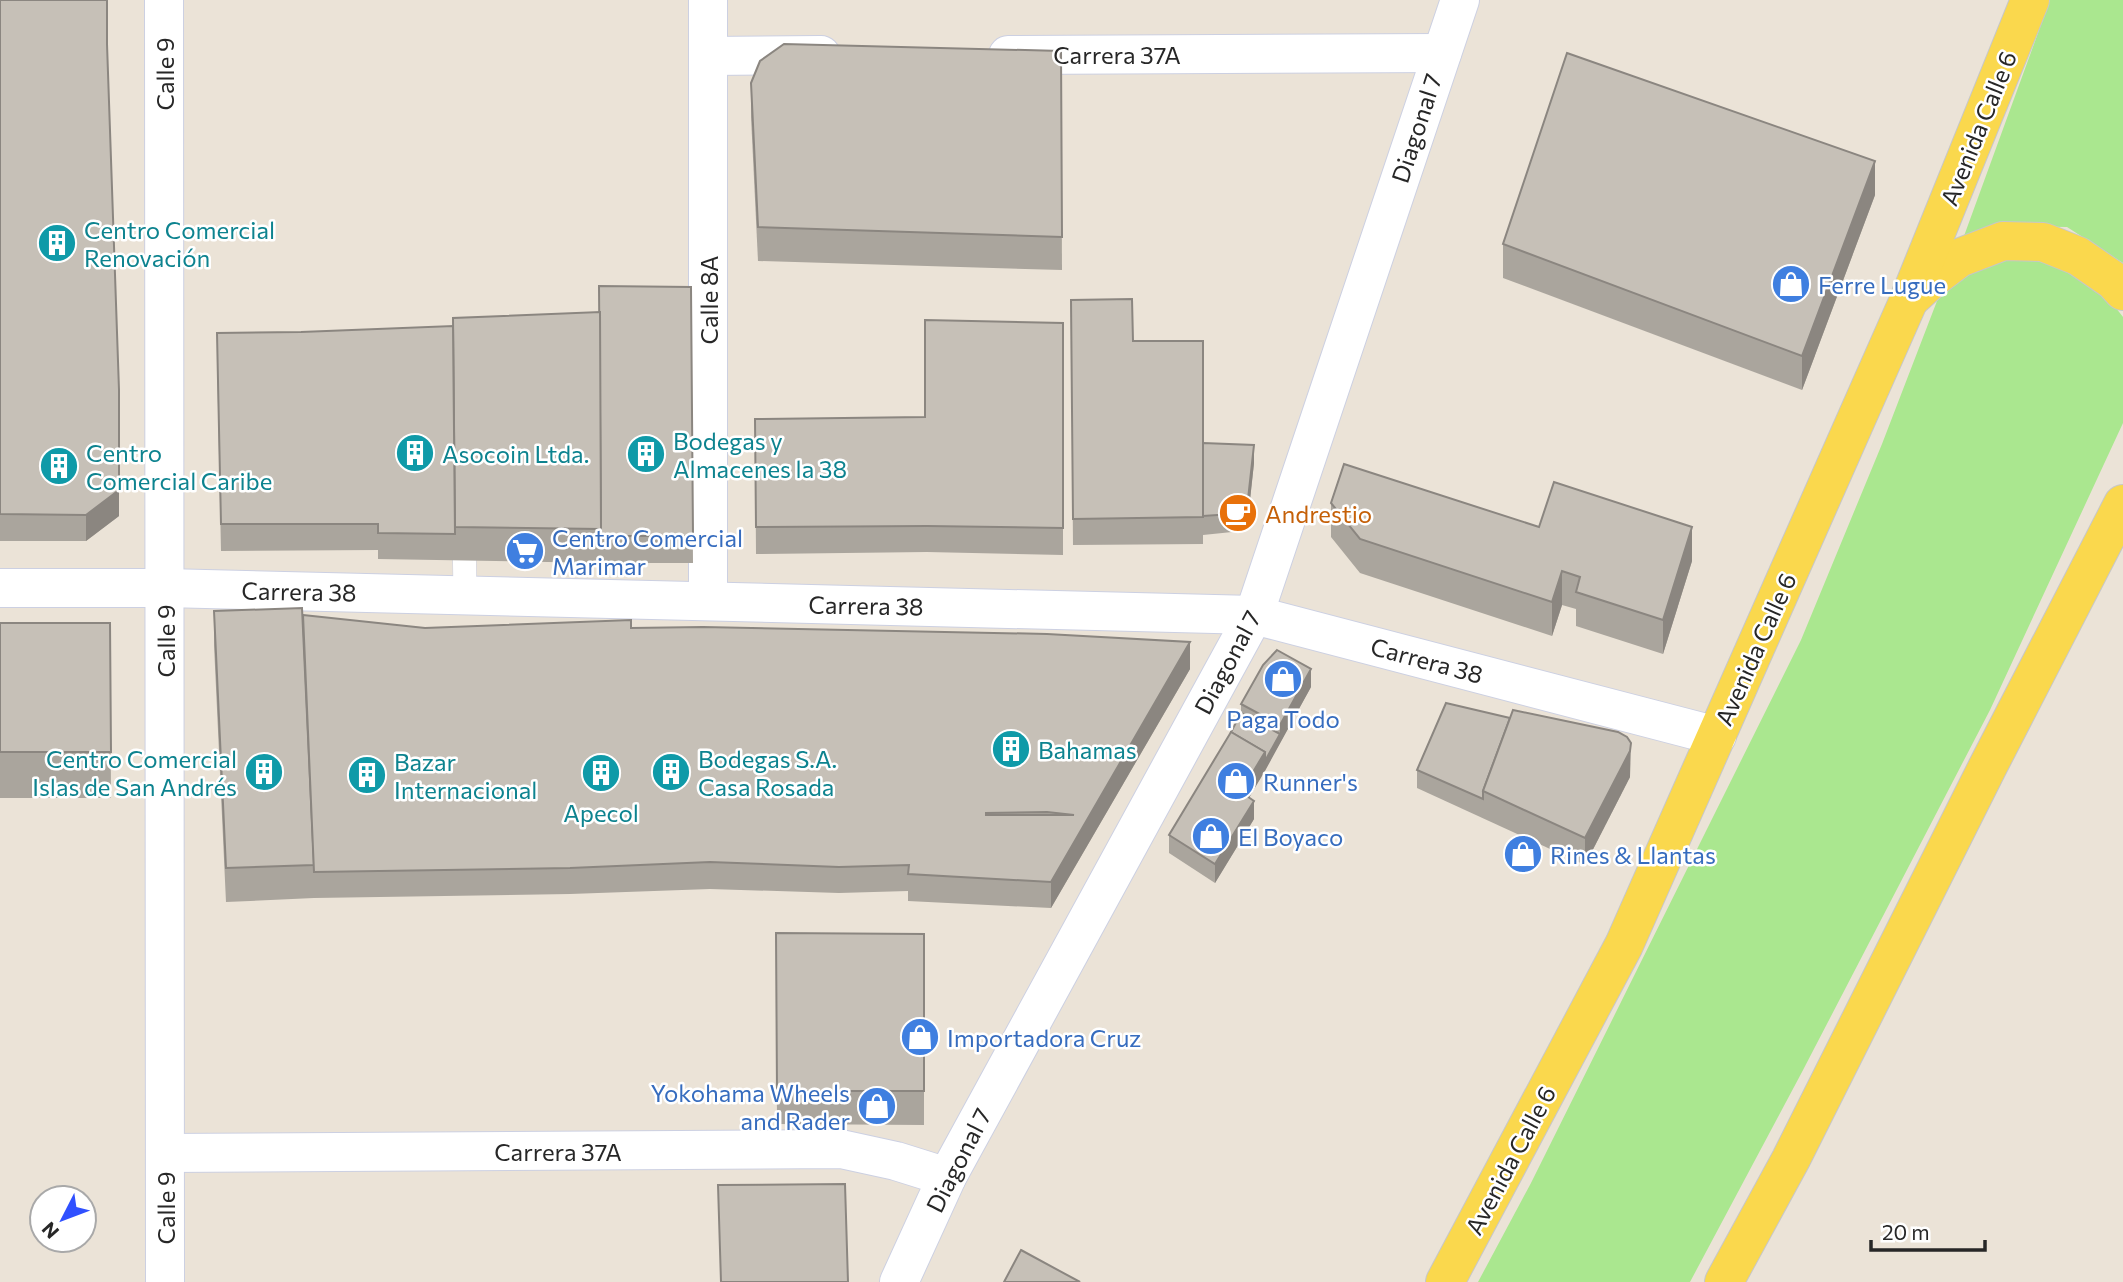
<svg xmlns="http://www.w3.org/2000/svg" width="2123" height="1282" font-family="Commissioner,sans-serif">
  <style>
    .grass { fill: #aae78f }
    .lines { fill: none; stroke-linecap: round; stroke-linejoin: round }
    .service-casing { stroke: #ccd0e2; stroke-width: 24 }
    .minor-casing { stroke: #ccd0e2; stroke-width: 40 }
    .tertiary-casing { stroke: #ccd0e2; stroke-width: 40 }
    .primary-casing { stroke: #c7c7c7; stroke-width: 40 }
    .service { stroke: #fff; stroke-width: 23 }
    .minor { stroke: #fff; stroke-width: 38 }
    .tertiary { stroke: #fff; stroke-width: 38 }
    .primary { stroke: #fad84d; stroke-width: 38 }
    .wall { fill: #aaa59d }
    .shaded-wall { fill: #8b8680 }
    .building { fill: #c6c0b7; stroke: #8b8680; stroke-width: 2; fill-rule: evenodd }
    .labels { text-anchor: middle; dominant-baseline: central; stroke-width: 5; stroke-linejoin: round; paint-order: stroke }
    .street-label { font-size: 24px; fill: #272727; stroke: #fff }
    .culture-label { font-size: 24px; fill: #0d838f; stroke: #fff; text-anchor: start }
    .shop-label { font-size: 24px; fill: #366cbe; stroke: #fff; text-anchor: start }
    .food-label { font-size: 24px; fill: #c56008; stroke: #fff; text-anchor: start }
  </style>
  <rect width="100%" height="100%" fill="#ebe3d7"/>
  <g class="grass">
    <polygon points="2050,0 2123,0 2123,263 2067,227 2009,226 1964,236"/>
    <path d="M2020,256C2059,266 2099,283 2123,317V423L1990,710L1802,1072L1690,1282H1478L1531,1183L1801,640L1882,444L1937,301L1969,269Z"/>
  </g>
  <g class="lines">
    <g class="service-casing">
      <polyline id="service" points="464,532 465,595"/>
    </g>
    <g class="minor-casing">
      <g id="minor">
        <polyline points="164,0 165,1282"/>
        <polyline points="1008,55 1442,53"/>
        <polyline points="708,56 821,55"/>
        <polyline points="708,601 708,0"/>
        <polyline points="165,1153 841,1149 896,1161 947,1177"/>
        <polyline points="899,1282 947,1177 1254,615 1460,0"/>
      </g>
    </g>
    <g class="tertiary-casing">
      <polyline id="tertiary" points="0,588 165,588 1254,615 1717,736"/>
    </g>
    <g class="primary-casing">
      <g id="primary">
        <polyline points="1912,297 1934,277 1959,258 2003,241 2043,242 2078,256 2114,281 2123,291"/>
        <polyline points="1445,1282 1624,945 1908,302 2030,0"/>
        <polyline points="1724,1282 1791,1159 1987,768 2123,504"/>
      </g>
    </g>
    <use href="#service" class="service"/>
    <use href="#minor" class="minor"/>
    <use href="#tertiary" class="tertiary"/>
    <use href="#primary" class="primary"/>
  </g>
  <g class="wall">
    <polygon points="0,0 107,44 119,516 86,541 0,541"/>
    <polygon points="1061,51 1062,270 758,261 751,117 751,83"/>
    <polygon points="1875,195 1802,390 1503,278 1503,244"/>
    <polygon points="691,287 693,563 601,563 378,559 378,550 221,551 217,359 301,332 453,326 599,312"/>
    <polygon points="1071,300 1133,341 1203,462 1254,463 1248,518 1232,532 1203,535 1203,544 1073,545"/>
    <polygon points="1063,323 1063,555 927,552 756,554 755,419 925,417"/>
    <polygon points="1331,503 1539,527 1692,561 1663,654 1576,626 1576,609 1562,605 1552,636 1360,573 1331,537"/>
    <polygon points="214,611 303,615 425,628 631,628 1190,669 1051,908 908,901 908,891 839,893 710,889 570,894 314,898 226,902 214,645"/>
    <polygon points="0,623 110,623 111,798 0,798"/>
    <polygon points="1311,687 1249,798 1254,819 1215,883 1169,853 1169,835 1231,732 1241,713 1241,704"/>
    <polygon points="1417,770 1630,777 1585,865 1417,788"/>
    <polygon points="776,933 924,934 924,1125 777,1124"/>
  </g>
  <g class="shaded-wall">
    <polygon points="1875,161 1875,195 1802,390 1802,356"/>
    <polygon points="119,390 119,516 86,541 86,515"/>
    <polygon points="1254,445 1254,463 1248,518 1232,532 1232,514"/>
    <polygon points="1692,527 1692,561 1663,654 1663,620"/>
    <polygon points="1562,571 1562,605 1552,636 1552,602"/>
    <polygon points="1190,642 1190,669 1051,908 1051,882"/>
    <polygon points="1311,669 1311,687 1265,771 1265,761 1280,734 1280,725"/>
    <polygon points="1631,743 1630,777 1585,865 1585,838"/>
    <polygon points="1265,752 1265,771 1241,811 1241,792"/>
    <polygon points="1254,801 1254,819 1215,883 1215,864"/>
  </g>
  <g class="building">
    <polygon points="0,0 107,0 107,44 119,390 119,490 86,515 0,514"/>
    <polygon points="784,44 1061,51 1062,237 758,227 751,83 760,61"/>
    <polygon points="1567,53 1875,161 1802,356 1503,244"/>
    <polygon points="599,286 691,287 693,536 601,536"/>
    <polygon points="1132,299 1133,341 1203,341 1203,517 1073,519 1071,300"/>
    <polygon points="600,312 601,529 455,527 453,318"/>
    <polygon points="925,320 1063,323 1063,528 927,526 756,527 755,419 925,417"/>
    <polygon points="453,326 455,534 378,533 378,524 221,524 217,333 301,332"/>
    <polygon points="1203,443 1254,445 1248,499 1232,514 1203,516"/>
    <polygon points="1344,464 1539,527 1554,482 1692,527 1663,620 1576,592 1580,577 1562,571 1552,602 1360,539 1331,503"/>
    <polygon points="302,608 314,865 226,868 214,611"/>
    <path d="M303,615L425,628L631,620V628L703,627L1047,634L1190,642L1051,882L908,874L909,865L839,867L710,862L570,868L314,872ZM1047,812L1074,815H986V813Z"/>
    <polygon points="0,623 110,623 111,752 0,752"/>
    <polygon points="1277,650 1311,669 1280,725 1241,704 1263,665"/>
    <polygon points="1446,703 1510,718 1483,791 1483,799 1417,770"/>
    <polygon points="1513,710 1618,732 1627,737 1631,743 1630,751 1585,838 1483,791"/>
    <polygon points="1241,713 1280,734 1265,761 1265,752 1231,732"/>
    <polygon points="1231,732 1265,752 1241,792 1254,801 1215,864 1169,835"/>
    <polygon points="776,933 924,934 924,1091 777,1091"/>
    <polygon points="845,1184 848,1282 721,1282 718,1185"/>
    <polygon points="1021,1250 1080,1282 1004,1282"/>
  </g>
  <defs>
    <g id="building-disc" transform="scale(2.0125)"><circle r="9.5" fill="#0f9aa8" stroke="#fff"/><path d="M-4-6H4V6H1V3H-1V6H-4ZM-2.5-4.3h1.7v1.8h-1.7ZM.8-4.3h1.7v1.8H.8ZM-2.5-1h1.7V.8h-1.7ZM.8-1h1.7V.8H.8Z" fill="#fff"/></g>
    <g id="shop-disc" transform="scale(2.0125)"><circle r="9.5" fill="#3f7fe0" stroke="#fff"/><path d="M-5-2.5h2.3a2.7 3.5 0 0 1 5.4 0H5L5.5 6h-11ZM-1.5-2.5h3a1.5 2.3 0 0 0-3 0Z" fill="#fff"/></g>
    <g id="cafe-disc" transform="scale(2.0125)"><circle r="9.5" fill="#e8710a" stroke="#fff"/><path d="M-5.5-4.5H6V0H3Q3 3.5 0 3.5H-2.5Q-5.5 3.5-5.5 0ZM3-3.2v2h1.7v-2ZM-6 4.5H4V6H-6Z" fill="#fff"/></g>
    <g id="supermarket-disc" transform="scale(2.0125)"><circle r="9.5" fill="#3f7fe0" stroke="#fff"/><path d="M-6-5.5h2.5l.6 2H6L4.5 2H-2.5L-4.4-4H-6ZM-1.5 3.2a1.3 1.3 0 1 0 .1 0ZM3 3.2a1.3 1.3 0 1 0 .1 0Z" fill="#fff"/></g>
  </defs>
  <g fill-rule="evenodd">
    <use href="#building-disc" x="57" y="243"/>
    <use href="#shop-disc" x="1791" y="284"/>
    <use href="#building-disc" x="415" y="453"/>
    <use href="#building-disc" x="646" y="454"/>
    <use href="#building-disc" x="59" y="466"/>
    <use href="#cafe-disc" x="1238" y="513"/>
    <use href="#supermarket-disc" x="525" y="551"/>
    <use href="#shop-disc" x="1283" y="679"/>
    <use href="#building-disc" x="1011" y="749"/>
    <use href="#building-disc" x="264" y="772"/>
    <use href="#building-disc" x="671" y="772"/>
    <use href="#building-disc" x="601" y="773"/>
    <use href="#building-disc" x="367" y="775"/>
    <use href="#shop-disc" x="1236" y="781"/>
    <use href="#shop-disc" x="1211" y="836"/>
    <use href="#shop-disc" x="1523" y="854"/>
    <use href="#shop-disc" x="920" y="1037"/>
    <use href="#shop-disc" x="877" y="1106"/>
  </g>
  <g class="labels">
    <g class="street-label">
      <text x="1117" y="54">Carrera 37A</text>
      <text transform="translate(164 74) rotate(-90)">Calle 9</text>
      <text transform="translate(1416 128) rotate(-72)">Diagonal 7</text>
      <text transform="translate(1978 128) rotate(-68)">Avenida Calle 6</text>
      <text transform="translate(708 300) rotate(-90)">Calle 8A</text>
      <text transform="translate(299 591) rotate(1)">Carrera 38</text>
      <text transform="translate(866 605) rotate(1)">Carrera 38</text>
      <text transform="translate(165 641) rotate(-90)">Calle 9</text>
      <text transform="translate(1755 649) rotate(-66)">Avenida Calle 6</text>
      <text transform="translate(1427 660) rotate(15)">Carrera 38</text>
      <text transform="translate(1227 662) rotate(-62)">Diagonal 7</text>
      <text x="558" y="1151">Carrera 37A</text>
      <text transform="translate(958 1160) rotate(-63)">Diagonal 7</text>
      <text transform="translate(1510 1160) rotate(-62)">Avenida Calle 6</text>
      <text transform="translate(165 1208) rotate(-90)">Calle 9</text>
    </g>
    <g class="culture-label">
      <text x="84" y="229">Centro Comercial<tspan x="84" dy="28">Renovación</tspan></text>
      <text x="673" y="440">Bodegas y<tspan x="673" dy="28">Almacenes la 38</tspan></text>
      <text x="86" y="452">Centro<tspan x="86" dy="28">Comercial Caribe</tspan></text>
      <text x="442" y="453">Asocoin Ltda.</text>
      <text x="1038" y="749">Bahamas</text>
      <text x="237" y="758" text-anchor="end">Centro Comercial<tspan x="237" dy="28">Islas de San Andrés</tspan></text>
      <text x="698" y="758">Bodegas S.A.<tspan x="698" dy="28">Casa Rosada</tspan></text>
      <text x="394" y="761">Bazar<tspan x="394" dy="28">Internacional</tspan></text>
      <text x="601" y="812" text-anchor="middle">Apecol</text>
    </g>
    <g class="shop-label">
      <text x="1818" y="284">Ferre Lugue</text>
      <text x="552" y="537">Centro Comercial<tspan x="552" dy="28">Marimar</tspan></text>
      <text x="1283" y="718" text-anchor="middle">Paga Todo</text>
      <text x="1263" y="781">Runner's</text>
      <text x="1238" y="836">El Boyaco</text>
      <text x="1550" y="854">Rines &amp; Llantas</text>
      <text x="947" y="1037">Importadora Cruz</text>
      <text x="850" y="1092" text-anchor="end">Yokohama Wheels<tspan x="850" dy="28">and Rader</tspan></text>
    </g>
    <g class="food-label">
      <text x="1265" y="513">Andrestio</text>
    </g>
  </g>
  <g transform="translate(63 1219) rotate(228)"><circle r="33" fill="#ffffff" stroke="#a9a9a9" stroke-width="2"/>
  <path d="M0-5L12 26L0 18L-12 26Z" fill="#3050ff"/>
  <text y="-10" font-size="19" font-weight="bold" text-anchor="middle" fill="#272727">N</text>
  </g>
  <path d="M1871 1240v10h114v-10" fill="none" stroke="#272727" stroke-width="3.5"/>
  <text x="1882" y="1240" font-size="21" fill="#272727" stroke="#ffffff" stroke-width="5" paint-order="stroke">20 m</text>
</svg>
